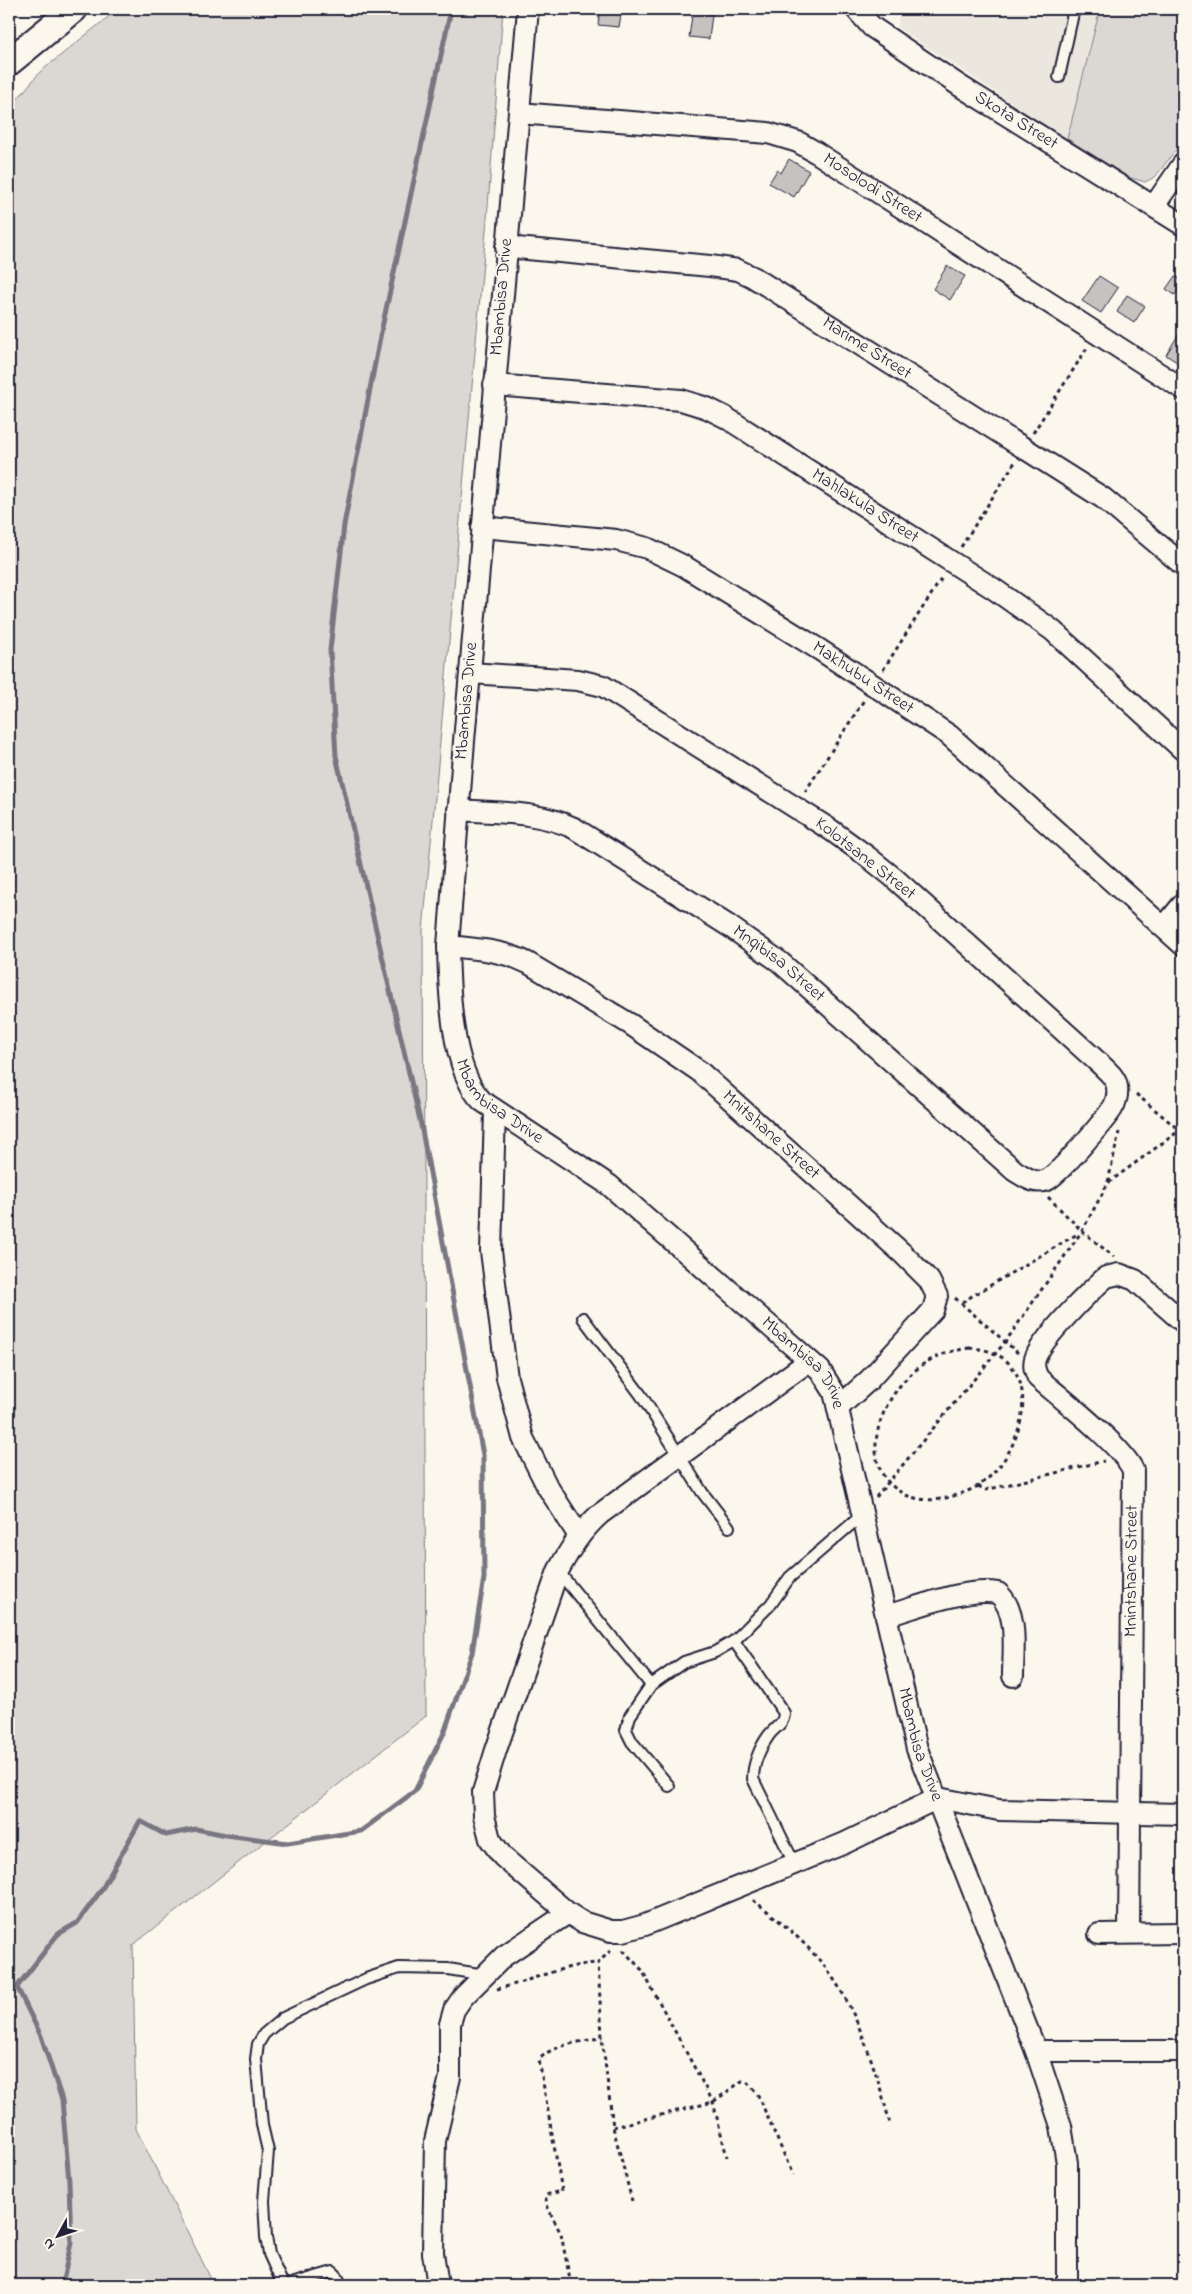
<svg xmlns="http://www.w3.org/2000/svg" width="1192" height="2294" font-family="'Indie Flower',sans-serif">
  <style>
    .built { fill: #ebe7df }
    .green { fill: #dbd8d3; stroke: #7e7d87 }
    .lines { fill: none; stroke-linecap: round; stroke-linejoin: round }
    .stream { stroke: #787681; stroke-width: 5 }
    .building { fill: #c6c2c0; stroke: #22223b }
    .service-casing { stroke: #22223b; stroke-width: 14 }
    .minor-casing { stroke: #22223b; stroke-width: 24 }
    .tertiary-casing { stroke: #22223b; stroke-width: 30 }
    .path { stroke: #22223b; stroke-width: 3; stroke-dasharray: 4 4; stroke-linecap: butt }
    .service { stroke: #fbf7ec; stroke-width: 10 }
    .minor { stroke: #fbf7ec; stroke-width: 20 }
    .tertiary { stroke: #fbf7ec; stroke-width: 26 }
    .labels { text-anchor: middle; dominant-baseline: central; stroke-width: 4; stroke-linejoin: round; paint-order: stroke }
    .street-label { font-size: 18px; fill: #22223b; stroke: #fbf7ec }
  </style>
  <rect width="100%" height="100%" fill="#fbf7ec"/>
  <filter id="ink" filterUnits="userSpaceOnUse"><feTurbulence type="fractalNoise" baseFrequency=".02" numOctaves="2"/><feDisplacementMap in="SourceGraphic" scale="10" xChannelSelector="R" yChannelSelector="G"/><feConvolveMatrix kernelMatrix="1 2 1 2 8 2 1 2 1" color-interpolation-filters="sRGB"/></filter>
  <g filter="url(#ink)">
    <polygon class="built" points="903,9 1100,9 1067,139 898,28 898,19"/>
    <g class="green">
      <polygon points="118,9 503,9 487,219 423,931 426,1716 133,1945 136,2129 214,2285 9,2285 9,109 40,72"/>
      <polygon points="1100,9 1183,9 1183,141 1155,177 1145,182 1128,177 1067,139"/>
    </g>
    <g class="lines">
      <polyline class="stream" points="62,2285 71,2243 69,2181 62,2100 41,2036 17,1987 58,1934 77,1923 102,1889 140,1821 166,1835 196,1829 226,1835 288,1843 361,1831 415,1791 444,1733 472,1653 484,1578 483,1455 421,1125 336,756 330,650 344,525 380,337 451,9"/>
    </g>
    <g class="building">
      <polygon points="600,9 622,9 619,27 598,25"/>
      <polygon points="693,9 703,9 703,13 712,14 709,39 689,37"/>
      <polygon points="789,159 809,171 794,197 769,183 777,170 781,173"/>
      <polygon points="947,266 965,276 950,300 933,289"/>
      <polygon points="1099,276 1118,288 1101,313 1082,301"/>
      <polygon points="1175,276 1182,280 1183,277 1183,291 1179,288 1175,295 1166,289"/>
      <polygon points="1127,295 1145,306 1134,323 1117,312"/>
      <polygon points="1183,327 1183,366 1166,355"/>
    </g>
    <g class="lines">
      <g class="service-casing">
        <g id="service">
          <polyline points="1059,77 1074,9"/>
          <polyline points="583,1318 641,1395 702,1492 729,1527"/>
          <polyline points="558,1571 651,1685"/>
          <polyline points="734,1641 771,1604 790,1577 862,1515"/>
          <path d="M669,1786L632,1742L626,1730L630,1716L651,1685L684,1662L715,1652L734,1641L784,1713C784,1724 775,1727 769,1735C760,1747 753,1764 753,1779L794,1863"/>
          <polyline points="283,2285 269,2254 266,2237 264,2201 268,2151 262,2125 256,2059 258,2044 264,2034 283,2018 366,1979 399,1968 448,1969 485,1975"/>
          <polyline points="288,2285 333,2272 337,2276 341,2285"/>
        </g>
      </g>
      <g class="minor-casing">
        <g id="minor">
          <path id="s1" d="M528,9L464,741L448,946C449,990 451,1070 482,1101L609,1185L820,1370L834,1392L917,1749L1036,2051L1061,2126L1067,2163V2285"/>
          <path id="s2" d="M856,9L872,27L960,86L1183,225"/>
          <path id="s3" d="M519,113L768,133L798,142L817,153L1183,389"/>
          <polyline points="1154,206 1183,164"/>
          <path id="s4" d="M506,247L710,266L738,270L753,277L1103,498L1183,565"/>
          <path id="s5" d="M494,385L681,400L707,408L725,417L994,589L1052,630L1183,750"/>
          <path id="s6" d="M482,527L616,540L647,548L684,566L820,650L949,735L1183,945"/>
          <path id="s7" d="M458,810C498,813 537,811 574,828L729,926L780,962L1015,1171C1025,1177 1035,1185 1047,1180C1060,1173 1103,1122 1112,1109C1116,1103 1118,1094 1117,1087C1116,1077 1106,1070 1099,1063L893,877L868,857L831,830L603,686L578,680L470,673"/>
          <polyline points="1164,927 1183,904"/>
          <path id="s8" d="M448,946C477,949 502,950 528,963L630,1024L699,1071L902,1253L929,1280L937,1296L933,1310L869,1380L839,1407"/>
          <polyline points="495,1111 491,1251 507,1378 523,1438 547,1486 579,1536"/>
          <path d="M809,1361L600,1514C581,1531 570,1549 558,1571L496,1750L483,1792L484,1816L490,1839L503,1857L568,1913L582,1922L611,1931H623L645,1925L845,1843L938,1798"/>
          <path d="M886,1616C918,1607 966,1587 998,1593C1019,1612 1013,1650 1013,1676"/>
          <polyline points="938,1798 999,1810 1183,1814"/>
          <path id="s9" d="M1129,1933L1133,1470C1122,1446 1061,1398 1038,1378C1035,1371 1033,1366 1035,1359C1041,1339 1089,1292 1106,1277L1119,1274L1135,1280L1183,1322"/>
          <polyline points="1099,1934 1183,1933"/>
          <polyline points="1036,2051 1183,2051"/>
          <polyline points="438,2285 433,2253 435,2141 450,2077 450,2024 454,2010 463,1997 504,1956 568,1913"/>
        </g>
      </g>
      <g class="tertiary-casing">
        <polyline id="tertiary" points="9,62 74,9"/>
      </g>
      <g class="path">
        <polyline points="1033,433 1087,348"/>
        <polyline points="961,547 1015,462"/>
        <polyline points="883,670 943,576"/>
        <polyline points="805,792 864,700"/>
        <polyline points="1136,1094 1183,1133"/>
        <polyline points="1108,1182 1119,1132"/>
        <polyline points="1048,1197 1082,1231 1114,1257"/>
        <polyline points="955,1298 1018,1353"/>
        <polyline points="962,1302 1079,1233"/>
        <path d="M969,1348C1050,1351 1028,1454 978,1486C970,1491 959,1494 950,1497C935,1501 920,1501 906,1495C852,1469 880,1397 917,1369C933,1356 949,1351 969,1348Z"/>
        <polyline points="978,1486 986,1490 1104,1461"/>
        <polyline points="876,1497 1006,1341 1082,1231 1108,1183 1183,1128"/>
        <path d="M753,1900C783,1923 814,1949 835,1981C860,2018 879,2080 890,2124"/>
        <polyline points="611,1950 598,1963 602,2037 613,2127 632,2201"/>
        <polyline points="623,1950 642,1970 713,2102 727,2157"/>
        <path d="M497,1989C531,1981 562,1965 598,1963"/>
        <polyline points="613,2127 713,2102 742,2081 747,2082 757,2093 793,2175"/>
        <path d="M571,2285L561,2234L548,2208L545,2195L562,2191L539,2060C551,2044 584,2042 602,2037"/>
      </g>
      <use href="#service" class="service"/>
      <use href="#minor" class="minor"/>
      <use href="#tertiary" class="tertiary"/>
    </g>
  </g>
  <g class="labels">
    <g class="street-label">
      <text stroke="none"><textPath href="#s2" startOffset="196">Skota Street</textPath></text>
      <text stroke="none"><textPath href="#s3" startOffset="369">Mosolodi Street</textPath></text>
      <text transform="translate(502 297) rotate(-85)">Mbambisa Drive</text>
      <text stroke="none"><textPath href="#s4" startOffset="384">Marime Street</textPath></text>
      <text stroke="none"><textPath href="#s5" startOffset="401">Mahlakula Street</textPath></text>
      <text stroke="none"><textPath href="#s6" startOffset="419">Makhubu Street</textPath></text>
      <text transform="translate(467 701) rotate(-85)">Mbambisa Drive</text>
      <text transform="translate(865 859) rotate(38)">Kolotsane Street</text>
      <text stroke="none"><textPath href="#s7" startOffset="364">Mnqibisa Street</textPath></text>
      <text stroke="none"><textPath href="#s1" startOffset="1114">Mbambisa Drive</textPath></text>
      <text stroke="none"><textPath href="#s8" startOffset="381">Mnitshane Street</textPath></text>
      <text stroke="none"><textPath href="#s1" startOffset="1519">Mbambisa Drive</textPath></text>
      <text stroke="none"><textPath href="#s9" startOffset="362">Mnintshane Street</textPath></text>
      <text stroke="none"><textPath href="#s1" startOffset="1924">Mbambisa Drive</textPath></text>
    </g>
  </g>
  <rect width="1192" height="2294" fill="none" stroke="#fbf7ec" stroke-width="30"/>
  <rect x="15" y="15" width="1162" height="2264" fill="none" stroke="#22223b" stroke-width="2" filter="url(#ink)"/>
  <g transform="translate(58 2236) rotate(230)" stroke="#fbf7ec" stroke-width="4" paint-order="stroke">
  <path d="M0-4L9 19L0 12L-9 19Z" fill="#22223b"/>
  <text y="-8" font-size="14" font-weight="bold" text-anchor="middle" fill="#22223b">N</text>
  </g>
</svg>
